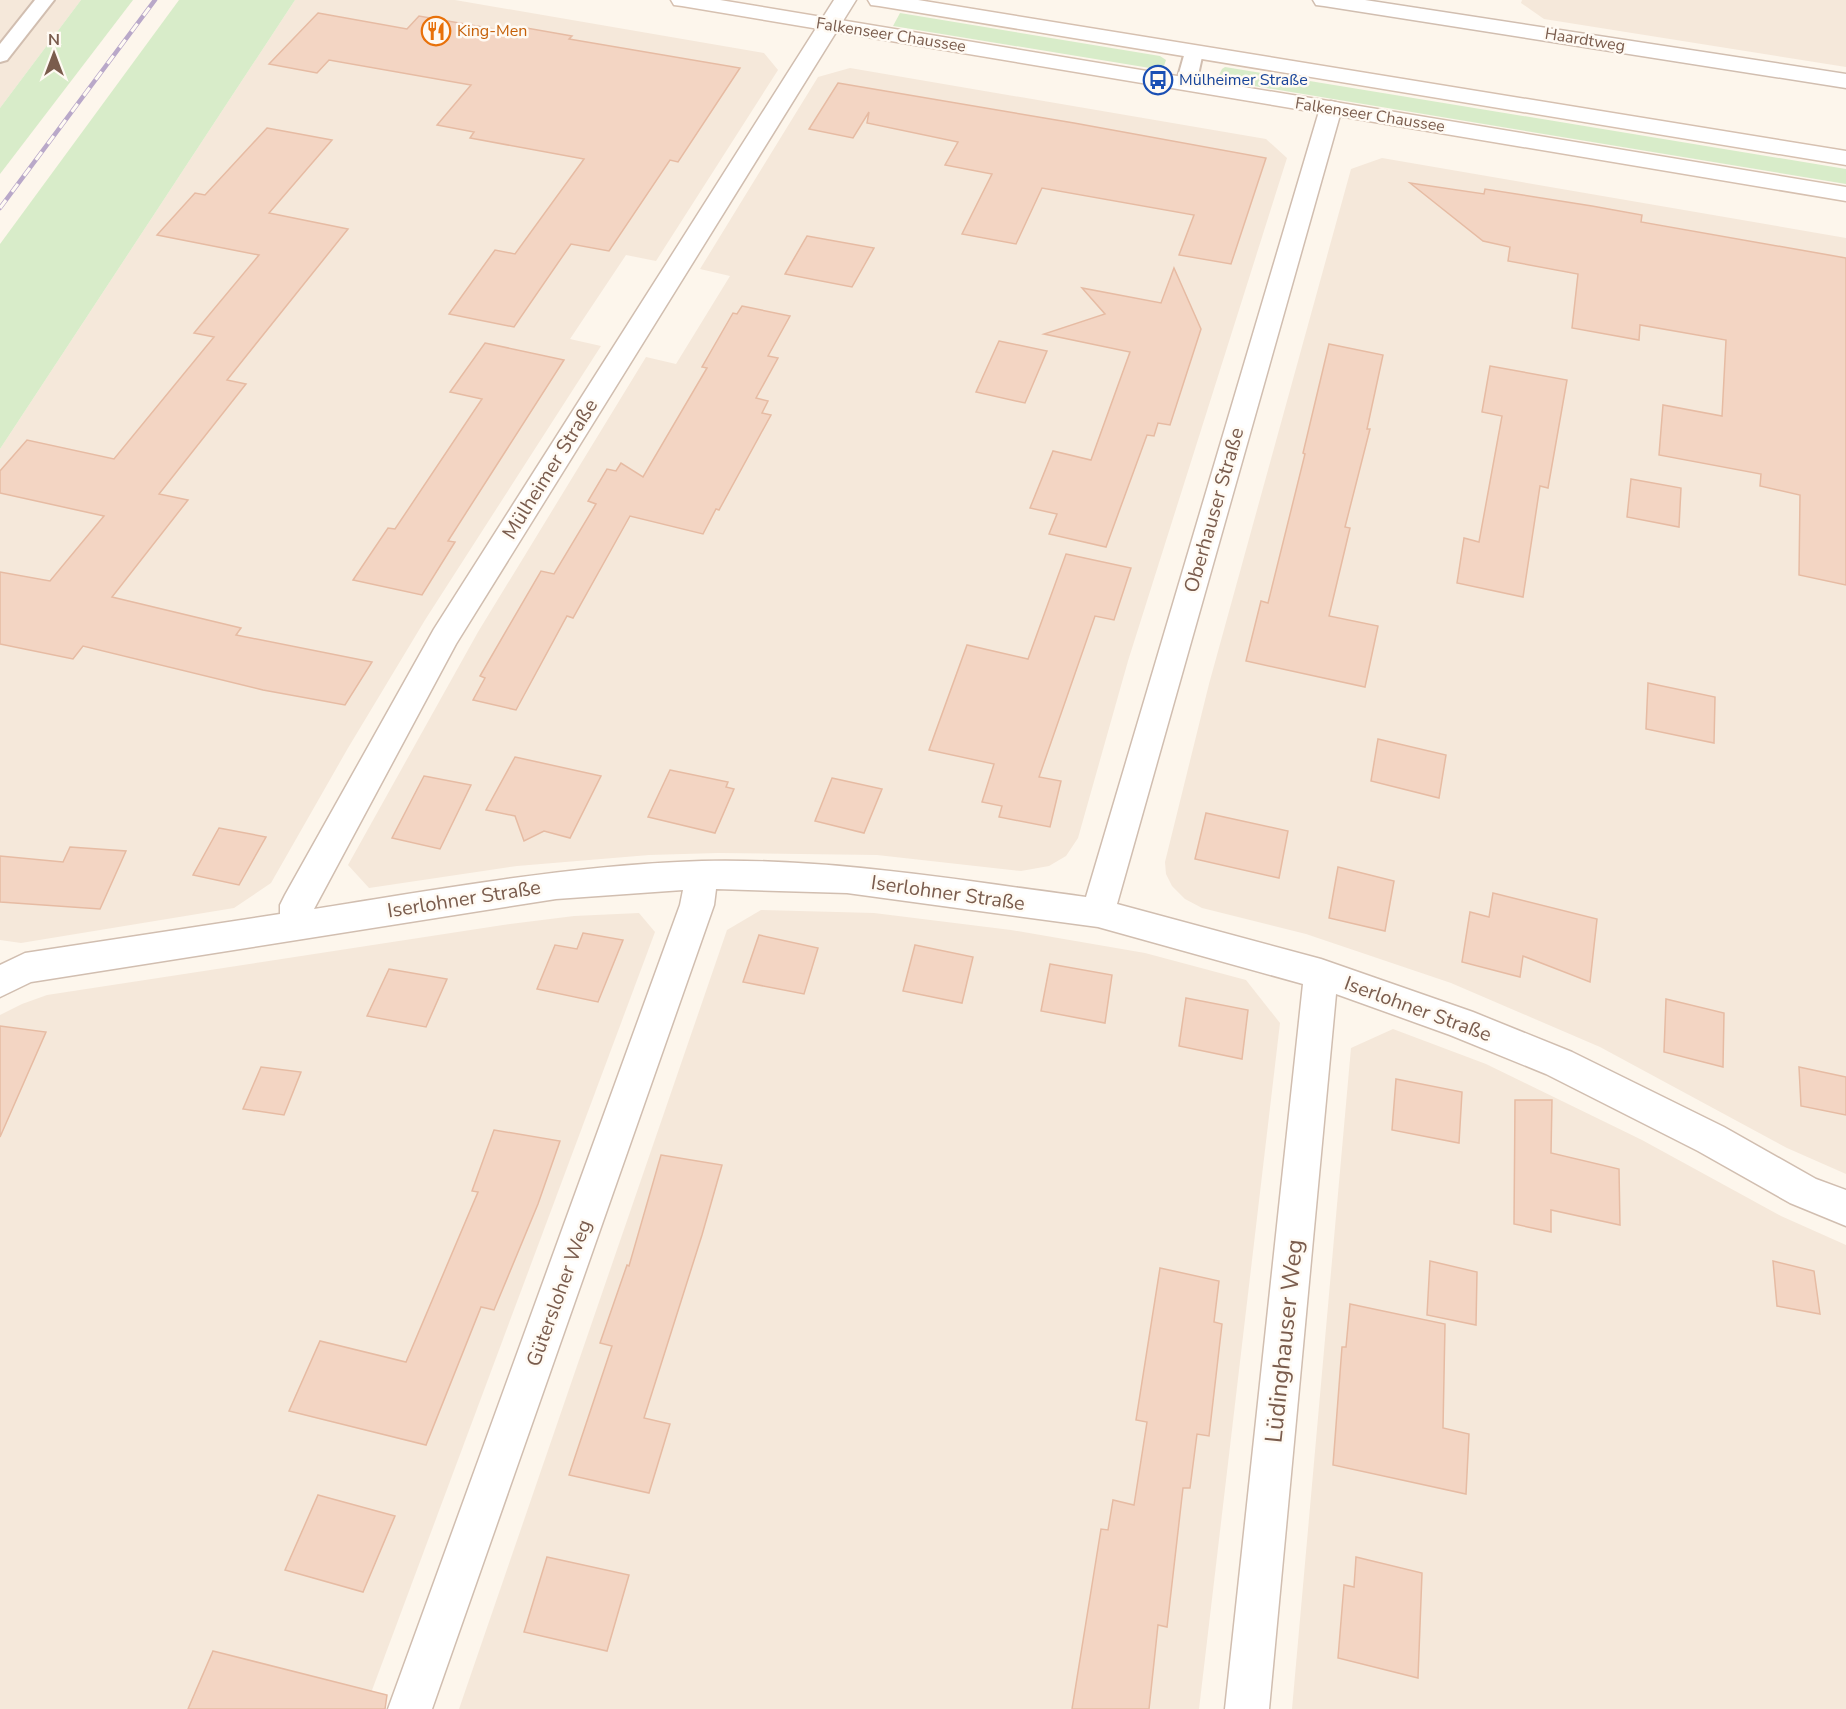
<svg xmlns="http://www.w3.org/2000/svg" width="1846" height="1709" font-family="'Nunito Sans',sans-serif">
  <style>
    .residential { fill: #f5e8da }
    .green { fill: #d8ecc9 }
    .building { fill: #f3d5c3; stroke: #e6bba3; stroke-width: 1.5 }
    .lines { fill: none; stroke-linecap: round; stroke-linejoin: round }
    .lane-casing { stroke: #d1beb0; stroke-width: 4 }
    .street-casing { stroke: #d1beb0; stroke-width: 3 }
    .secondary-casing { stroke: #d6c0b0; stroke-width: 3 }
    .lane { fill: #fff; fill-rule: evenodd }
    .street { fill: #fff; fill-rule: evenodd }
    .secondary { fill: #fff; fill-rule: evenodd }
    .rail-casing { stroke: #b9a8c9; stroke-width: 4.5 }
    .rail { stroke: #fffaf3; stroke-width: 3; stroke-dasharray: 10; stroke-linecap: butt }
    .labels { text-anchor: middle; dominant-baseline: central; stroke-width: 5; stroke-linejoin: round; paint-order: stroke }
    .far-food-label { font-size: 16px; fill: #c56008; stroke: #fffaf3; text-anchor: start }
    .far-street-label { font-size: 16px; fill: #7a5c4d; stroke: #fffaf3 }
    .far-transit-label { font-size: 16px; fill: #164399; stroke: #fffaf3; text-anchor: start }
    .street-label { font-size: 20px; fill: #7a5c4d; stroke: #fffaf3 }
    .near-street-label { font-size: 24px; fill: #7a5c4d; stroke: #fffaf3 }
  </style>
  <rect width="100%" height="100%" fill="#fdf6ec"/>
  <g class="residential">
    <polygon points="0,0 81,0 0,108"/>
    <polygon points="295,0 455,0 764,53 778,70 656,261 626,255 570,339 601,346 425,620 348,748 271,883 234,908 21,943 0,940 0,449"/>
    <polygon points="1522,0 1846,0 1846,67 1544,19 1521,3"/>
    <polygon points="850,68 1266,139 1287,158 1128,661 1078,838 1066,856 1049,866 1021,871 877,855 718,853 649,855 517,866 369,888 348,865 478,632 646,357 676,364 730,276 700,269 818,77"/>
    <polygon points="1382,158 1846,238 1846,1174 1787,1148 1600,1047 1451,983 1306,934 1202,908 1185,899 1172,886 1166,874 1165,862 1209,684 1351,169"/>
    <polygon points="761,910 874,913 1011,930 1145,953 1246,980 1280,1023 1199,1709 459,1709 727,930"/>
    <polygon points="639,913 655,932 365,1709 0,1709 0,1015 22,1004 47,995 503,925 574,916"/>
    <polygon points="1393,1029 1486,1064 1642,1140 1781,1216 1846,1245 1846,1709 1292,1709 1351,1048"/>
  </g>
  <g class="green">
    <polygon points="81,0 133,0 0,174 0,108"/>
    <polygon points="179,0 295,0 0,449 0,244"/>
    <polygon points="900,13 1160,56 1166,60 1164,66 1156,69 893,26"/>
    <polygon points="1225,67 1846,169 1846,184 1224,81 1218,77 1222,69"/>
  </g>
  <g class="building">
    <polygon points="318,13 407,29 419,16 517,33 521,27 572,36 569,39 740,68 678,162 670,160 609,251 571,244 514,327 449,314 495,250 515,254 584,159 470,138 474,132 437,125 471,85 329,60 317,73 269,64"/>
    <polygon points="838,83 1074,123 1266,158 1231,264 1179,255 1194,215 1042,188 1016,244 962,234 992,174 945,165 958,142 867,123 869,112 853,138 809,129"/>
    <polygon points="267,128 332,140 269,213 348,229 227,380 246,384 159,494 188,500 112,597 241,628 236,635 372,662 345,705 263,690 83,646 73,659 0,644 0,572 50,581 104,516 0,493 0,471 27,440 114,459 214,337 194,333 259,255 157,235 195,193 205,195"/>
    <polygon points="1410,183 1484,194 1485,189 1592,206 1642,215 1641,222 1846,258 1846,585 1799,575 1800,495 1760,486 1761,474 1659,455 1663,405 1722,416 1726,340 1640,325 1639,340 1572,328 1578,274 1508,261 1510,247 1483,241"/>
    <polygon points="807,236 874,248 852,287 785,274"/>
    <polygon points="1174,268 1201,329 1170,425 1158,423 1154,436 1147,435 1106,547 1049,534 1057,514 1030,508 1053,451 1091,460 1130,352 1044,334 1105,314 1082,288 1161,303"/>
    <polygon points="742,306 790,316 768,356 778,358 756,398 768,401 762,413 771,415 719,510 716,509 703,534 630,516 573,618 567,616 516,710 473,700 485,678 480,676 541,571 554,574 596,504 588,501 607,469 616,471 621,463 643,477 707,368 702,367 733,313 737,314"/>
    <polygon points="999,341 1047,351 1025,403 976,392"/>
    <polygon points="485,343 564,360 448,541 455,542 422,595 353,580 388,528 395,529 482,399 450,392"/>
    <polygon points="1329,344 1383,355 1367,429 1370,429 1345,527 1350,528 1329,616 1378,626 1365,687 1246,661 1261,601 1268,603 1305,454 1303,453"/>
    <polygon points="1490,366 1567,380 1548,488 1540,486 1523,597 1457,583 1464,538 1479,542 1502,416 1482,412"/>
    <polygon points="1631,479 1681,488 1679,527 1627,517"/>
    <polygon points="1066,554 1131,568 1114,620 1095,616 1039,777 1061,781 1050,827 999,817 1002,806 982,802 994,764 929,750 967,645 1028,659"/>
    <polygon points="1648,683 1715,697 1714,743 1646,729"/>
    <polygon points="1378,739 1446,755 1439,798 1371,781"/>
    <polygon points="515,757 601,776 570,838 544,831 524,841 515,816 486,810"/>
    <polygon points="670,770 728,782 726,787 734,789 715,833 648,817"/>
    <polygon points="424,776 471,785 440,849 392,838"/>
    <polygon points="832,778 882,789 864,833 815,821"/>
    <polygon points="1206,813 1288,831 1279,878 1195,859"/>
    <polygon points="219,828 266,837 239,885 193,875"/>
    <polygon points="70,847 126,851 100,909 0,902 0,856 63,862"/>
    <polygon points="1338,867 1394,881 1385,931 1329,918"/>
    <polygon points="1493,893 1597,919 1590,982 1523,956 1520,977 1462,962 1470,912 1489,917"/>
    <polygon points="583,933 623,940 598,1002 537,989 555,945 577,949"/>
    <polygon points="759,935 818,948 804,994 743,982"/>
    <polygon points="915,945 973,957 962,1003 903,991"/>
    <polygon points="1050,964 1112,975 1105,1023 1041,1011"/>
    <polygon points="389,969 447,979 426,1027 367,1016"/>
    <polygon points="1186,998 1248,1010 1242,1059 1179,1046"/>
    <polygon points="1666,999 1724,1013 1723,1067 1664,1052"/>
    <polygon points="0,1026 46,1032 0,1137"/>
    <polygon points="261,1067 301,1072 284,1115 243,1109"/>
    <polygon points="1799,1067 1846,1077 1846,1115 1801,1106"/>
    <polygon points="1396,1079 1462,1092 1459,1143 1392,1130"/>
    <polygon points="1515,1100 1552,1100 1551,1153 1619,1169 1620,1225 1551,1210 1551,1232 1514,1224"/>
    <polygon points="494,1130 560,1141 538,1204 494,1310 481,1307 426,1445 289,1411 320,1341 406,1362 478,1192 472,1191"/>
    <polygon points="661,1155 722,1165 702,1235 644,1418 670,1424 649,1493 569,1475 612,1346 600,1343 627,1265 629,1266"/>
    <polygon points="1430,1261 1477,1272 1476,1325 1427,1315"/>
    <polygon points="1773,1261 1814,1271 1820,1314 1777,1306"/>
    <polygon points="1160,1268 1219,1281 1214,1322 1222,1324 1209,1436 1197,1434 1190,1488 1183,1488 1167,1627 1158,1625 1149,1709 1072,1709 1101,1529 1108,1530 1113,1500 1134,1505 1147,1422 1136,1420"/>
    <polygon points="1350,1304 1445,1324 1443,1428 1469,1434 1466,1494 1333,1465 1342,1347 1346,1347"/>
    <polygon points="318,1495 395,1516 363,1592 285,1570"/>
    <polygon points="547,1557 629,1575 607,1651 524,1632"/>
    <polygon points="1356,1557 1422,1573 1418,1678 1338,1658 1344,1585 1354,1587"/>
    <polygon points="213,1651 387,1695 385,1709 188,1709"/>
  </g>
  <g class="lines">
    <g class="lane-casing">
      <g id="lane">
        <polygon points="35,0 54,0 7,60 0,62 0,44"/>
        <polygon points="1194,46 1201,48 1203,52 1196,84 1193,88 1179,88 1176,84 1185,52 1187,48"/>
      </g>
    </g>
    <g class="street-casing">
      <g id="street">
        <path d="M834,0H856L456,644L314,909C442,889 571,865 702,861C831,858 958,880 1086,897L1320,108L1323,103L1331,101L1339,103L1342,108L1117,904L1321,959L1473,1012L1572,1052L1724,1127L1816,1179L1846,1190V1226L1790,1203L1698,1151L1546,1074L1450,1035L1336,994L1269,1709H1225L1303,984L1098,927L847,893L716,889L714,905L432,1709H388L680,905L683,890L556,899L31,982L0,997V965L25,953L280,914V905L285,895L434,629Z"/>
        <polygon points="1313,0 1365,0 1846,74 1846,88 1324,6 1316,5"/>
      </g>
    </g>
    <g class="secondary-casing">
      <g id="secondary">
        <polygon points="671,0 720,0 1846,187 1846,201 682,6 674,5"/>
        <polygon points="868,0 918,0 1846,151 1846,165 879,6 871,5"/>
      </g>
    </g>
    <use href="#lane" class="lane"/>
    <use href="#street" class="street"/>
    <use href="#secondary" class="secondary"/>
    <g class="rail-casing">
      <polyline id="rail" points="0,208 155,0"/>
    </g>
    <use href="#rail" class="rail"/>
  </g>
  <defs>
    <g id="restaurant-ring" transform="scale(1.5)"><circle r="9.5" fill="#fffaf3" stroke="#e8710a" stroke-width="1.5"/><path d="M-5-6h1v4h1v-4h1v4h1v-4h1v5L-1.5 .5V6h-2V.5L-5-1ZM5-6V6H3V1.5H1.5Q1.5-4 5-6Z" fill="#e8710a"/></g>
    <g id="bus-ring" transform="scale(1.5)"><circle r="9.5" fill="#fffaf3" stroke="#1a4fb4" stroke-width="1.5"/><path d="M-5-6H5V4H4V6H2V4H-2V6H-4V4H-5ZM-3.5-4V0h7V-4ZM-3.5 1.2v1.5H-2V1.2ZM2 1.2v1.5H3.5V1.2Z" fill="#1a4fb4"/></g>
  </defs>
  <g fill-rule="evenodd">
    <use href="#restaurant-ring" x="436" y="31"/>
    <use href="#bus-ring" x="1158" y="80"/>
  </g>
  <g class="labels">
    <g class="far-food-label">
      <text x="457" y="31">King-Men</text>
    </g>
    <g class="far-street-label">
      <text transform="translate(891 35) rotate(9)">Falkenseer Chaussee</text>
      <text transform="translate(1585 40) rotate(9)">Haardtweg</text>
      <text transform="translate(1370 115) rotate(9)">Falkenseer Chaussee</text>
    </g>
    <g class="far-transit-label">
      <text x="1179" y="80">Mülheimer Straße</text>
    </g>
    <g class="street-label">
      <text transform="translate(550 469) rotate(-58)">Mülheimer Straße</text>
      <text transform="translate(1214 510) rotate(-74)">Oberhauser Straße</text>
      <text transform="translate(948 893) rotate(8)">Iserlohner Straße</text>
      <text transform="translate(464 899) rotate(-9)">Iserlohner Straße</text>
      <text transform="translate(1418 1009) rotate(20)">Iserlohner Straße</text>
      <text transform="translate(559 1293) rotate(-70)">Gütersloher Weg</text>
    </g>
    <g class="near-street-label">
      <text transform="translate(1284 1341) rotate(-84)">Lüdinghauser Weg</text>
    </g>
  </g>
  <g transform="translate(54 54)" stroke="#fffaf3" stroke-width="4.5" paint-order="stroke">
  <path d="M0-4.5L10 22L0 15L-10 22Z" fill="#7a5c4d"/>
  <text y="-9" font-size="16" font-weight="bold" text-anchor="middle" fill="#7a5c4d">N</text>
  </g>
</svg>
